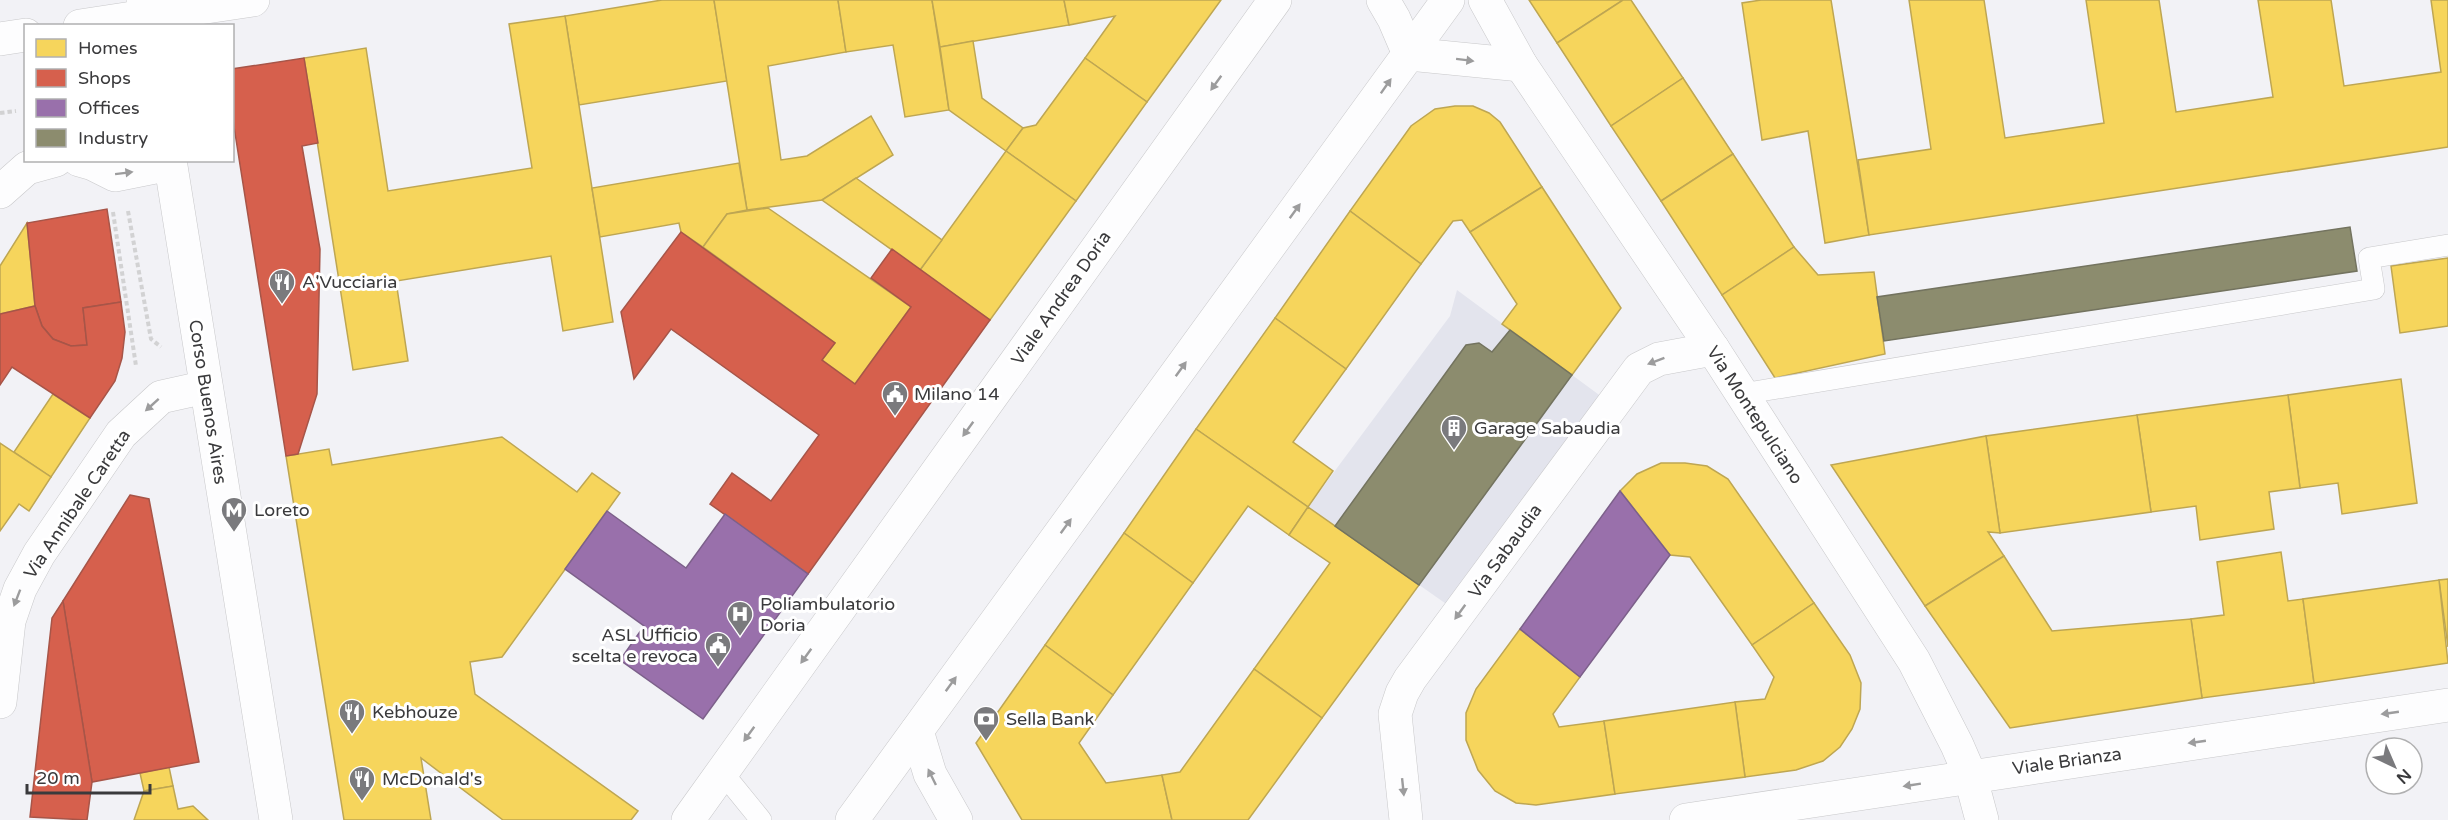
<svg xmlns="http://www.w3.org/2000/svg" width="2448" height="820" font-family="'Varela Round',sans-serif">
  <style>
    .built { fill: #e3e4ed }
    .homes { fill: #f6d55c; stroke: #bea652; stroke-width: 1.5 }
    .shops { fill: #d6604d; stroke: #a75548; stroke-width: 1.5 }
    .offices { fill: #9970ab; stroke: #7c608a; stroke-width: 1.5 }
    .industry { fill: #8c8c6e; stroke: #73735f; stroke-width: 1.5 }
    .lines { fill: none; stroke-linecap: round; stroke-linejoin: round }
    .service-casing { stroke: #c8c8ca; stroke-width: 22 }
    .minor-casing { stroke: #c8c8ca; stroke-width: 34 }
    .tertiary-casing { stroke: #c8c8ca; stroke-width: 34 }
    .secondary-casing { stroke: #c8c8ca; stroke-width: 34 }
    .primary-casing { stroke: #c8c8ca; stroke-width: 34 }
    .path { stroke: #d2d2d3; stroke-width: 4; stroke-dasharray: 4.5 3; stroke-linecap: butt }
    .service { stroke: #fdfdfe; stroke-width: 21 }
    .minor { stroke: #fdfdfe; stroke-width: 33 }
    .tertiary { stroke: #fdfdfe; stroke-width: 33 }
    .secondary { stroke: #fdfdfe; stroke-width: 33 }
    .primary { stroke: #fdfdfe; stroke-width: 33 }
    .oneway { fill: #9c9c9d }
    .labels { text-anchor: middle; dominant-baseline: central; stroke-width: 6; stroke-linejoin: round; paint-order: stroke }
    .poi-label { font-size: 18px; fill: #3a3a3c; stroke: #fff; text-anchor: start }
    .street-label { font-size: 18px; fill: #3a3a3c; stroke: #fff }
  </style>
  <rect width="100%" height="100%" fill="#f2f2f6"/>
  <polygon class="built" points="1457,290 1606,400 1452,608 1308,507 1450,316"/>
  <g class="homes">
    <polygon points="662,0 714,0 727,81 579,105 565,16"/>
    <polygon points="714,0 838,0 846,52 768,66 781,160 807,156 871,116 893,155 822,200 747,210"/>
    <polygon points="838,0 932,0 949,110 905,117 893,45 846,52"/>
    <polygon points="932,0 1064,0 1069,25 940,47"/>
    <polygon points="1064,0 1221,0 1147,102 1085,58 1115,16 1069,25"/>
    <polygon points="1529,0 1623,0 1557,43"/>
    <polygon points="1623,0 1631,0 1683,78 1611,126 1557,43"/>
    <polygon points="1761,0 1831,0 1869,235 1825,243 1808,131 1762,140 1742,3"/>
    <polygon points="1909,0 1984,0 2005,138 2104,123 2086,0 2159,0 2176,112 2273,97 2258,0 2331,0 2344,86 2441,72 2431,0 2448,0 2448,147 1869,235 1858,160 1931,149"/>
    <polygon points="565,16 613,322 563,331 551,256 396,281 408,361 353,370 304,58 366,48 388,191 532,168 509,24"/>
    <polygon points="973,41 982,98 1023,128 1006,151 949,110 940,47"/>
    <polygon points="1085,58 1147,102 1076,201 1006,151 1023,128 1036,125"/>
    <polygon points="1683,78 1733,154 1661,201 1611,126"/>
    <polygon points="1455,106 1473,106 1489,113 1500,122 1542,187 1470,232 1462,220 1453,221 1421,264 1350,211 1411,126 1435,109"/>
    <polygon points="1006,151 1076,201 990,320 920,270"/>
    <polygon points="1733,154 1794,247 1722,295 1661,201"/>
    <polygon points="739,163 747,210 727,214 703,247 681,232 679,223 600,237 592,188"/>
    <polygon points="856,178 942,240 920,270 822,200"/>
    <polygon points="1542,187 1621,308 1572,375 1502,324 1517,304 1470,232"/>
    <polygon points="768,208 911,307 855,384 822,360 835,343 703,247 727,214"/>
    <polygon points="1350,211 1421,264 1346,369 1275,318"/>
    <polygon points="27,223 35,306 0,314 0,266"/>
    <polygon points="1794,247 1818,275 1874,272 1885,354 1775,378 1722,295"/>
    <polygon points="2448,258 2448,326 2400,333 2391,266"/>
    <polygon points="1275,318 1346,369 1293,442 1333,471 1308,507 1196,429"/>
    <polygon points="2401,379 2417,503 2342,514 2338,483 2300,488 2288,395"/>
    <polygon points="53,394 90,418 51,477 14,452"/>
    <polygon points="2288,395 2300,488 2269,492 2274,529 2200,540 2196,506 2151,512 2137,415"/>
    <polygon points="2137,415 2151,512 2000,533 1986,436"/>
    <polygon points="1196,429 1308,507 1289,535 1248,506 1193,583 1124,533"/>
    <polygon points="1986,436 2000,533 1988,532 2004,556 1925,606 1831,465"/>
    <polygon points="502,437 577,492 592,473 620,493 502,657 470,662 475,694 638,811 631,820 503,820 421,758 431,820 344,820 286,456 329,449 332,465"/>
    <polygon points="0,443 51,477 29,511 19,504 0,531"/>
    <polygon points="1661,463 1685,463 1707,466 1728,479 1814,603 1752,645 1690,557 1670,555 1620,491 1637,474"/>
    <polygon points="1308,507 1419,585 1322,718 1254,669 1330,563 1289,535"/>
    <polygon points="1124,533 1193,583 1113,695 1045,645"/>
    <polygon points="2281,552 2288,601 2303,599 2314,683 2202,698 2191,619 2224,615 2217,562"/>
    <polygon points="2004,556 2052,631 2191,619 2202,698 2010,728 1925,606"/>
    <polygon points="2448,579 2448,647 2439,580"/>
    <polygon points="2439,580 2448,663 2314,683 2303,599"/>
    <polygon points="1814,603 1850,655 1861,683 1860,709 1852,729 1840,747 1823,761 1796,770 1745,777 1735,702 1765,699 1774,677 1752,645"/>
    <polygon points="1520,629 1580,677 1553,714 1559,727 1604,721 1615,794 1536,805 1516,803 1495,791 1478,770 1466,740 1466,713 1476,689"/>
    <polygon points="1045,645 1113,695 1079,743 1106,783 1162,775 1172,820 1022,820 976,743"/>
    <polygon points="1254,669 1322,718 1248,820 1172,820 1162,775 1180,772"/>
    <polygon points="1735,702 1745,777 1615,794 1604,721"/>
    <polygon points="169,767 173,786 144,791 140,773"/>
    <polygon points="173,786 178,809 193,806 208,820 134,820 144,791"/>
  </g>
  <g class="shops">
    <polygon points="304,58 318,143 302,146 320,249 317,394 298,454 286,456 232,114 232,69"/>
    <polygon points="107,209 121,302 83,308 87,345 71,346 53,339 42,326 35,306 27,223"/>
    <polygon points="681,232 835,343 822,360 855,384 911,307 871,278 892,249 990,320 808,574 710,504 732,473 771,501 819,435 671,329 634,379 621,312"/>
    <polygon points="121,302 125,332 122,358 115,381 90,418 12,367 0,385 0,314 35,306 42,326 53,339 71,346 87,345 83,308"/>
    <polygon points="130,495 149,499 199,762 92,782 63,601"/>
    <polygon points="63,601 92,782 87,820 30,817 52,618"/>
  </g>
  <g class="offices">
    <polygon points="1620,491 1670,555 1580,677 1520,629"/>
    <polygon points="607,511 686,568 725,514 808,574 703,719 620,660 644,626 565,569"/>
  </g>
  <g class="industry">
    <polygon points="2350,227 2357,271 1884,341 1877,297"/>
    <polygon points="1510,330 1572,375 1419,585 1335,526 1466,345 1479,343 1492,352"/>
  </g>
  <g class="lines">
    <g class="service-casing">
      <g id="service">
        <polyline points="1742,394 2374,289 2369,258 2448,245"/>
        <polyline points="722,772 761,820"/>
      </g>
    </g>
    <g class="minor-casing">
      <g id="minor">
        <polyline points="1383,0 1394,19 1409,54"/>
        <polyline points="1485,0 1521,65 1713,349 1914,661 1957,745 1970,775"/>
        <polyline points="146,16 253,0"/>
        <polyline points="1409,54 1521,65"/>
        <polyline points="79,160 93,164 115,175 170,164"/>
        <polyline points="0,192 27,168 56,160"/>
        <polyline points="0,702 9,621 20,589 39,554 121,434 161,397 206,387"/>
        <polyline points="917,731 930,774 956,820"/>
        <polyline points="688,820 1275,0"/>
        <polyline points="852,820 1448,0"/>
        <polyline points="1406,820 1395,714 1402,693 1410,679 1639,369 1659,359 1713,349"/>
      </g>
    </g>
    <g class="tertiary-casing">
      <g id="tertiary">
        <polyline points="80,26 146,16"/>
        <polyline points="0,39 26,35"/>
      </g>
    </g>
    <g class="secondary-casing">
      <g id="secondary">
        <polyline points="143,0 147,26"/>
        <polyline points="170,160 276,820"/>
      </g>
    </g>
    <g class="primary-casing">
      <g id="primary">
        <polyline points="1970,775 1982,820"/>
        <polyline points="1686,820 2448,705"/>
      </g>
    </g>
    <g class="path">
      <polyline points="0,113 16,111"/>
      <polyline points="128,211 151,339 161,347"/>
      <polyline points="113,212 136,366"/>
    </g>
    <use href="#service" class="service"/>
    <use href="#minor" class="minor"/>
    <use href="#tertiary" class="tertiary"/>
    <use href="#secondary" class="secondary"/>
    <use href="#primary" class="primary"/>
  </g>
  <defs><path id="oneway-solid" d="M-6-.8H1V-3.2L6.5 0L1 3.2V.8H-6Z" transform="scale(1.5)"/></defs>
  <g class="oneway">
    <use href="#oneway-solid" transform="translate(1465 60) rotate(7)"/>
    <use href="#oneway-solid" transform="translate(1216 83) rotate(126)"/>
    <use href="#oneway-solid" transform="translate(1386 86) rotate(-55)"/>
    <use href="#oneway-solid" transform="translate(124 173) rotate(-7)"/>
    <use href="#oneway-solid" transform="translate(1295 211) rotate(-54)"/>
    <use href="#oneway-solid" transform="translate(1656 361) rotate(159)"/>
    <use href="#oneway-solid" transform="translate(1181 369) rotate(-54)"/>
    <use href="#oneway-solid" transform="translate(152 405) rotate(138)"/>
    <use href="#oneway-solid" transform="translate(968 429) rotate(126)"/>
    <use href="#oneway-solid" transform="translate(1066 526) rotate(-54)"/>
    <use href="#oneway-solid" transform="translate(17 598) rotate(111)"/>
    <use href="#oneway-solid" transform="translate(1460 612) rotate(126)"/>
    <use href="#oneway-solid" transform="translate(806 656) rotate(126)"/>
    <use href="#oneway-solid" transform="translate(951 684) rotate(-54)"/>
    <use href="#oneway-solid" transform="translate(2390 713) rotate(172)"/>
    <use href="#oneway-solid" transform="translate(749 734) rotate(126)"/>
    <use href="#oneway-solid" transform="translate(2197 742) rotate(172)"/>
    <use href="#oneway-solid" transform="translate(932 777) rotate(-116)"/>
    <use href="#oneway-solid" transform="translate(1912 785) rotate(171)"/>
    <use href="#oneway-solid" transform="translate(1403 787) rotate(84)"/>
  </g>
  <defs>
    <g id="restaurant-pin" transform="scale(1.35)"><path d="M0 17L-7.5 6A9.5 9.5 0 1 1 7.5 6Z" fill="#7a7a7d" stroke="#fff"/><path d="M-5-6h1v4h1v-4h1v4h1v-4h1v5L-1.5 .5V6h-2V.5L-5-1ZM5-6V6H3V1.5H1.5Q1.5-4 5-6Z" fill="#fff"/></g>
    <g id="civic-pin" transform="scale(1.35)"><path d="M0 17L-7.5 6A9.5 9.5 0 1 1 7.5 6Z" fill="#7a7a7d" stroke="#fff"/><path d="M-.6-6.5H3V-4.5H.6V-3L4-1V1h2V6H-6V1h2V-1L-.6-3ZM-1.2 2.5V6h2.4V2.5Z" fill="#fff"/></g>
    <g id="building-pin" transform="scale(1.35)"><path d="M0 17L-7.5 6A9.5 9.5 0 1 1 7.5 6Z" fill="#7a7a7d" stroke="#fff"/><path d="M-4-6H4V6H1V3H-1V6H-4ZM-2.5-4.3h1.7v1.8h-1.7ZM.8-4.3h1.7v1.8H.8ZM-2.5-1h1.7V.8h-1.7ZM.8-1h1.7V.8H.8Z" fill="#fff"/></g>
    <g id="metro-pin" transform="scale(1.35)"><path d="M0 17L-7.5 6A9.5 9.5 0 1 1 7.5 6Z" fill="#7a7a7d" stroke="#fff"/><path d="M-5.5 5V-5H-3L0 0L3-5H5.5V5H3V-.5L0 4L-3-.5V5Z" fill="#fff"/></g>
    <g id="hospital-pin" transform="scale(1.35)"><path d="M0 17L-7.5 6A9.5 9.5 0 1 1 7.5 6Z" fill="#7a7a7d" stroke="#fff"/><path d="M-5-5h3v3.5h4V-5h3V5h-3V1.5h-4V5h-3Z" fill="#fff"/></g>
    <g id="bank-pin" transform="scale(1.35)"><path d="M0 17L-7.5 6A9.5 9.5 0 1 1 7.5 6Z" fill="#7a7a7d" stroke="#fff"/><path d="M-6-4H6V4H-6ZM0-2.3a2.3 2.3 0 1 0 0 4.6a2.3 2.3 0 1 0 0-4.6Z" fill="#fff"/></g>
  </defs>
  <g fill-rule="evenodd">
    <use href="#restaurant-pin" x="282" y="282"/>
    <use href="#civic-pin" x="895" y="394"/>
    <use href="#building-pin" x="1454" y="428"/>
    <use href="#metro-pin" x="234" y="510"/>
    <use href="#hospital-pin" x="740" y="614"/>
    <use href="#civic-pin" x="718" y="645"/>
    <use href="#restaurant-pin" x="352" y="712"/>
    <use href="#bank-pin" x="986" y="719"/>
    <use href="#restaurant-pin" x="362" y="779"/>
  </g>
  <g class="labels">
    <g class="poi-label">
      <text x="302" y="282">A'Vucciaria</text>
      <text x="914" y="394">Milano 14</text>
      <text x="1474" y="428">Garage Sabaudia</text>
      <text x="254" y="510">Loreto</text>
      <text x="760" y="604">Poliambulatorio<tspan x="760" dy="21">Doria</tspan></text>
      <text x="698" y="635" text-anchor="end">ASL Ufficio<tspan x="698" dy="21">scelta e revoca</tspan></text>
      <text x="372" y="712">Kebhouze</text>
      <text x="1006" y="719">Sella Bank</text>
      <text x="382" y="779">McDonald's</text>
    </g>
    <g class="street-label">
      <text transform="translate(1061 298) rotate(-55)">Viale Andrea Doria</text>
      <text transform="translate(208 402) rotate(81)">Corso Buenos Aires</text>
      <text transform="translate(1755 415) rotate(57)">Via Montepulciano</text>
      <text transform="translate(77 504) rotate(-56)">Via Annibale Caretta</text>
      <text transform="translate(1505 551) rotate(-54)">Via Sabaudia</text>
      <text transform="translate(2067 761) rotate(-8)">Viale Brianza</text>
    </g>
  </g>
  <rect x="24" y="24" width="210" height="138" fill="#ffffff" stroke="#b0b0b1" stroke-width="1.5"/>
  <rect x="36" y="39" width="30" height="18" fill="#f6d55c" stroke="#b0b0b1" stroke-width="1.5"/>
  <text x="78" y="54" font-size="18" fill="#3a3a3c">Homes</text>
  <rect x="36" y="69" width="30" height="18" fill="#d6604d" stroke="#b0b0b1" stroke-width="1.5"/>
  <text x="78" y="84" font-size="18" fill="#3a3a3c">Shops</text>
  <rect x="36" y="99" width="30" height="18" fill="#9970ab" stroke="#b0b0b1" stroke-width="1.5"/>
  <text x="78" y="114" font-size="18" fill="#3a3a3c">Offices</text>
  <rect x="36" y="129" width="30" height="18" fill="#8c8c6e" stroke="#b0b0b1" stroke-width="1.5"/>
  <text x="78" y="144" font-size="18" fill="#3a3a3c">Industry</text>
  <g transform="translate(2394 766) rotate(136)"><circle r="28" fill="#ffffff" stroke="#b0b0b1" stroke-width="1.5"/>
  <path d="M0-4.5L10 22L0 15L-10 22Z" fill="#7a7a7d"/>
  <text y="-9" font-size="16" font-weight="bold" text-anchor="middle" fill="#3a3a3c">N</text>
  </g>
  <path d="M27 784v9h123v-9" fill="none" stroke="#3a3a3c" stroke-width="3"/>
  <text x="36" y="784" font-size="18" fill="#3a3a3c" stroke="#ffffff" stroke-width="4.5" paint-order="stroke">20 m</text>
</svg>
